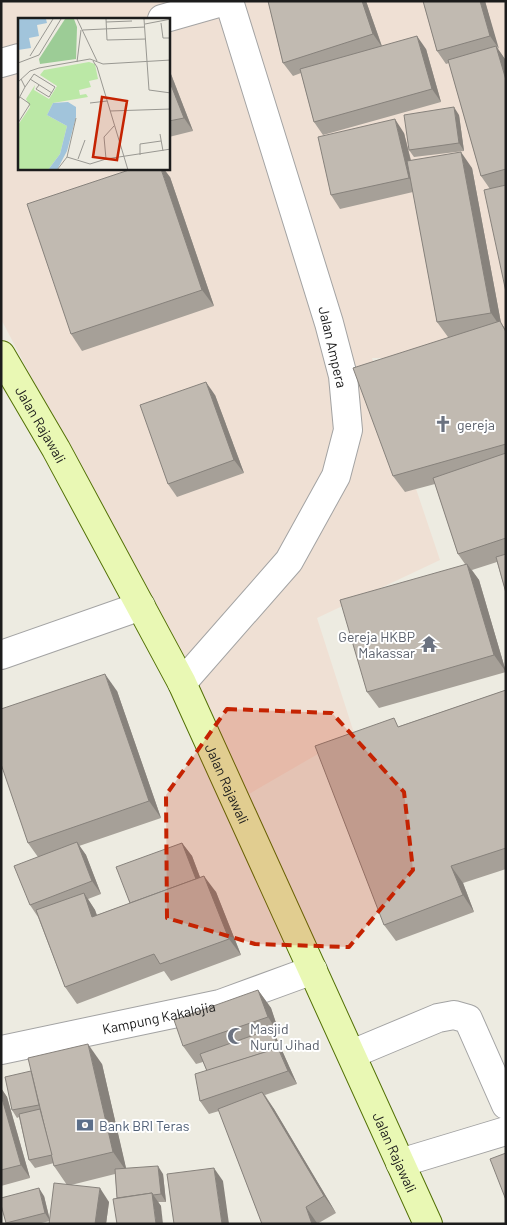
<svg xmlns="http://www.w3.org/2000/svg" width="507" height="1225" font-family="Barlow,sans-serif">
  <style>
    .military { fill: #efe0d4; fill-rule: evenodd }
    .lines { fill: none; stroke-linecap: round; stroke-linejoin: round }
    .minor-casing { stroke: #a3a3a3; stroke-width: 30 }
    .secondary-casing { stroke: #527005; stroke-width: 30 }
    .minor { stroke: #fff; stroke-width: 28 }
    .secondary { stroke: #e9f8b4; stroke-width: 28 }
    .wall { fill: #a6a098 }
    .shaded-wall { fill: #87827c }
    .building { fill: #c1bab1; stroke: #87827c }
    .marked { fill: #c52302; fill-opacity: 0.2; stroke: #c52302; stroke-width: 4; stroke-dasharray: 10 6; stroke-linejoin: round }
    .labels { text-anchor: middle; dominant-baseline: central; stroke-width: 4; stroke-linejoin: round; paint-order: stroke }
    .street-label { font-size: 14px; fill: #1c1c1c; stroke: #fff }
    .worship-label { font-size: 14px; fill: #5b616d; stroke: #fff; text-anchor: start }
    .service-label { font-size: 14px; fill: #4e5e75; stroke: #fff; text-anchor: start }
    .inset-road { fill: none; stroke: #999892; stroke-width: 1 }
    .view { fill: #c52302; fill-opacity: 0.15; stroke: #c52302; stroke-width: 2.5 }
    .inset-edge { fill: none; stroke: #1c1c1c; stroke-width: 2.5 }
  </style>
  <rect width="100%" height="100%" fill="#edebe1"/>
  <path class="military" d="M1,1H506V358H372L440,560L317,618L354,733L249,794L1,319ZM19,19H169V169H19Z"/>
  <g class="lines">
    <g class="minor-casing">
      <g id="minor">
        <polyline points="162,19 225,1"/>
        <polyline points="1,63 19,58"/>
        <polyline points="1,655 141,606"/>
        <polyline points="182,683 289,561 336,476 348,430 343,376 329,323 229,1"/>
        <path id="s1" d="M1,1050L220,1004L313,970"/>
        <polyline points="352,1054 438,1018 454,1015 468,1019 506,1105"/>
        <polyline points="400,1163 506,1131"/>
      </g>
    </g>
    <g class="secondary-casing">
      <g id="secondary">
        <path id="s2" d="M1,355L56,449L182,683L428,1224"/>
      </g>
    </g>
    <use href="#minor" class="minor"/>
    <use href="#secondary" class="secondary"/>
  </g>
  <g class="wall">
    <polygon points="268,1 366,1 382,46 426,49 441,102 323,135 314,122 301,73 293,76 283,63"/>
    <polygon points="423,1 485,1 498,49 506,61 506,185 490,189 481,176 449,63 446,64 437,51"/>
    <polygon points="169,69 193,131 169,137"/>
    <polygon points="459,115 464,151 414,157 409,150"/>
    <polygon points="404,133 411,160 472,168 501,323 506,330 506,593 497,562 472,570 479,580 506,672 379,708 367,692 465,564 458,554 435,484 405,492 393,476 448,337 437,322 413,192 340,209 331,195"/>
    <polygon points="170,177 214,306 82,351 71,334"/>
    <polygon points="215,395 244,473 177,497 168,484"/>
    <polygon points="506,690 506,869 463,883 474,912 396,941 384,925 400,726"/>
    <polygon points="117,691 161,818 79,846 86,855 101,894 88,899 95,910 97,915 130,903 182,843 192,856 200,877 216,892 241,955 171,981 164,971 77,1004 65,987 38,917 30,905 38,857 28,843"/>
    <polygon points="258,990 271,1008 280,1035 276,1037 297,1084 265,1095 274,1109 336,1213 317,1224 262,1224 219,1111 209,1114 200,1101 207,1071 203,1062 196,1064 183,1046"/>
    <polygon points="102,1064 126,1169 163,1174 166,1202 158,1202 161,1206 117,1198 115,1174 71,1185 109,1202 106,1224 49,1224 50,1221 37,1224 7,1224 6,1223 44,1196 50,1220 67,1185 54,1166 54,1163 35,1168 29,1160 19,1117 17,1118 12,1110"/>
    <polygon points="1,1088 7,1097 30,1178 1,1186"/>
  </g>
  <g class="shaded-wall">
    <polygon points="362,1 366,1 382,47 373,34"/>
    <polygon points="480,1 485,1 499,49 490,36"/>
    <polygon points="417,36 426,49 441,102 432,89"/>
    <polygon points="496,46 505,59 506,80"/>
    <polygon points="169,69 193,131 184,118 169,80"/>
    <polygon points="454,107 459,115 464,151 459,143"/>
    <polygon points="395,119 404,133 418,191 409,178"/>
    <polygon points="461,152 472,168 501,323 506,330 506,332 502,329 491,313"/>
    <polygon points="161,169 164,169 170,177 214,306 202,290"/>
    <polygon points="206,382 215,395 244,473 234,460"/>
    <polygon points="467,564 479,580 506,672 494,655"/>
    <polygon points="105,674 117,691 161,818 149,801"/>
    <polygon points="77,842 86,855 101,894 92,881"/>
    <polygon points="182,843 192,856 207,896 197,882"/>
    <polygon points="451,866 463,883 474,912 463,895"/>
    <polygon points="204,876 216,892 241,955 229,939"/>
    <polygon points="84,893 95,910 103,934 92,917"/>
    <polygon points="258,990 271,1008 280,1035 268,1017"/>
    <polygon points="271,1029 276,1037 297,1084 288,1071"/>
    <polygon points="88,1044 102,1064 127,1172 113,1152"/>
    <polygon points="1,1088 7,1097 30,1178 21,1165 1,1095"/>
    <polygon points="262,1092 274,1109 336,1213 324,1196"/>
    <polygon points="158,1166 163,1174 166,1202 161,1194"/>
    <polygon points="214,1168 223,1181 229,1224 222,1224"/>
    <polygon points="39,1188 44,1196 50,1221 45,1213"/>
    <polygon points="100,1188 109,1202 106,1224 95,1224"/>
    <polygon points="152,1193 161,1206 163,1224 156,1224"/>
    <polygon points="306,1207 317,1223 317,1224 312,1224"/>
  </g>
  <g class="building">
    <polygon points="268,1 362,1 373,34 283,63"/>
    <polygon points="423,1 480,1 490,36 437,51"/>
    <polygon points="417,36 432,89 314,122 300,69"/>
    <polygon points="496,46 506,80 506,169 481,176 448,60"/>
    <polygon points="169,80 184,118 169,121"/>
    <polygon points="454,107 459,143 409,150 404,115"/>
    <polygon points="395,119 409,178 331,195 318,137"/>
    <polygon points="461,152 491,313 437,322 407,161"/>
    <polygon points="132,169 161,169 202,290 71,334 27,204"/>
    <polygon points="506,185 506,292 484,190"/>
    <polygon points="500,321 506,332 506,444 393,476 353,368"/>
    <polygon points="206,382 234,460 168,484 140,405"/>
    <polygon points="506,453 506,538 458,554 433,478"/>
    <polygon points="506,554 506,593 496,557"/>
    <polygon points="467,564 494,655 367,692 340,600"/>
    <polygon points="105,674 149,801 28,843 1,764 1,709"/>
    <polygon points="506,690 506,848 451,866 463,895 384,925 315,746 394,718 398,727"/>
    <polygon points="77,842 92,881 30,905 14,866"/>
    <polygon points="182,843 196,879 130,903 116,867"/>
    <polygon points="204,876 229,939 160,964 154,954 65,987 36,910 84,893 92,917"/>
    <polygon points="258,990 268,1017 183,1046 174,1020"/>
    <polygon points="271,1029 280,1051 278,1048 207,1071 200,1054"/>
    <polygon points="88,1044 113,1152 54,1166 28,1058"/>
    <polygon points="278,1048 288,1071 200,1101 195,1074"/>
    <polygon points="31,1071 39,1105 12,1110 5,1077"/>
    <polygon points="262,1092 324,1196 306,1207 312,1224 262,1224 218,1109"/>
    <polygon points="1,1095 21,1165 1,1170"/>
    <polygon points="40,1109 52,1155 29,1160 19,1114"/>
    <polygon points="506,1153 506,1200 490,1159"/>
    <polygon points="158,1166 161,1194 153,1195 152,1193 117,1198 115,1169"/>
    <polygon points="214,1168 222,1224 174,1224 167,1174"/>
    <polygon points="54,1183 100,1188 95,1224 49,1224"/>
    <polygon points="39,1188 45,1213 6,1223 1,1205 1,1198"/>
    <polygon points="152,1193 156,1224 117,1224 113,1199"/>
  </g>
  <path class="marked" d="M227,709L332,713L404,792L413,870L349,947L255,944L167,918L166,795Z"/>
  <defs>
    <g id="church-bare" transform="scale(1.35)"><path d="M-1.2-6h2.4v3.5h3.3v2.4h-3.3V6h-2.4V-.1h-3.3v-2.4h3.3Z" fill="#6b7280" stroke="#fff" stroke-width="2.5" paint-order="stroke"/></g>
    <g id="temple-bare" transform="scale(1.35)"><path d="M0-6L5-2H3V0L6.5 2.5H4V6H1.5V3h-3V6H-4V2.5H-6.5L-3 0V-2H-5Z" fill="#6b7280" stroke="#fff" stroke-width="2.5" paint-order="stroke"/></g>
    <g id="mosque-bare" transform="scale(1.35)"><path d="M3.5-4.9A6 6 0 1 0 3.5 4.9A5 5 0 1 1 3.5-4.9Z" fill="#6b7280" stroke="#fff" stroke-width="2.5" paint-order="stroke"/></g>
    <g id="bank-bare" transform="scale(1.35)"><path d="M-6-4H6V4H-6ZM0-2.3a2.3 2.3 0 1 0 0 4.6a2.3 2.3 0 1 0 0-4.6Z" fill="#5c6f8a" stroke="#fff" stroke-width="2.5" paint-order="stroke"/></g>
  </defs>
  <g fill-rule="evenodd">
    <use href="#church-bare" x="443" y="424"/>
    <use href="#temple-bare" x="429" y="644"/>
    <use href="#mosque-bare" x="236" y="1036"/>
    <use href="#bank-bare" x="85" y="1125"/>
  </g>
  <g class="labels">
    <g class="street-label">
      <text transform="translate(333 347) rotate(77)">Jalan Ampera</text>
      <text stroke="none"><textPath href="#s2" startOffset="80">Jalan Rajawali</textPath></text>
      <text stroke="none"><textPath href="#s2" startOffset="485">Jalan Rajawali</textPath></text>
      <text stroke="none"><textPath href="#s1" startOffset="161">Kampung Kakalojia</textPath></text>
      <text stroke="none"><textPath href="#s2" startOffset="890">Jalan Rajawali</textPath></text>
    </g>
    <g class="worship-label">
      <text x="457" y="424">gereja</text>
      <text x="415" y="636" text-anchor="end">Gereja HKBP<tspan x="415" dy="16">Makassar</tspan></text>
      <text x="250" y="1028">Masjid<tspan x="250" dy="16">Nurul Jihad</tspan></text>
    </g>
    <g class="service-label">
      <text x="99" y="1125">Bank BRI Teras</text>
    </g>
  </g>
  <g transform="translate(18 18)">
    <rect width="152" height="152" fill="#edebe1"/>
    <path d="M71,44L77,46L80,61L71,63L73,69L61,72L62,77L68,76L70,79L35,85L29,97L49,108L42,136L30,152H0V107L12,89L8,81L17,67L16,72L31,81L39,68L22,57L26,52Z" fill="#bbe8a6"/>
    <path d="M47,1H56L59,9L58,41L22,46L21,41Z" fill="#9ccc96"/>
    <path d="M0,1H28L29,5L19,7L21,18L11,20L13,30L0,32ZM50,84L58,89V99L49,133L39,152H30L42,136L49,108L29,97L35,85Z" fill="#a1c4db"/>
    <path class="inset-road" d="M59,1L79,43M88,1L89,22L128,21M126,1L131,72L153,75M88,4L114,3M143,5L145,20H153M127,6L153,1M65,12L127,9M12,38L35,1M75,43L79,49L110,152M59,44L63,12M0,45L21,37L43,1M12,61L34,75M0,64L12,53L21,50L72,41L85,46L153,42M7,69L16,56L37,69L31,79L18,71L21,67M0,82L7,69L3,61M72,85L89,83M92,93L153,91M0,105L12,86L2,79M96,108L86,119L88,141L153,131M142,116L145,133M122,137V126L143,123M49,139L58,100M60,141L67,122M72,146L88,141M39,152L49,139L72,146"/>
    <path class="view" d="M84,79L109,83L99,142L75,139Z"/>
    <rect width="152" height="152" class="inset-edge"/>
  </g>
  <rect width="507" height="1225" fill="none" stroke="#1c1c1c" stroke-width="5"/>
</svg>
